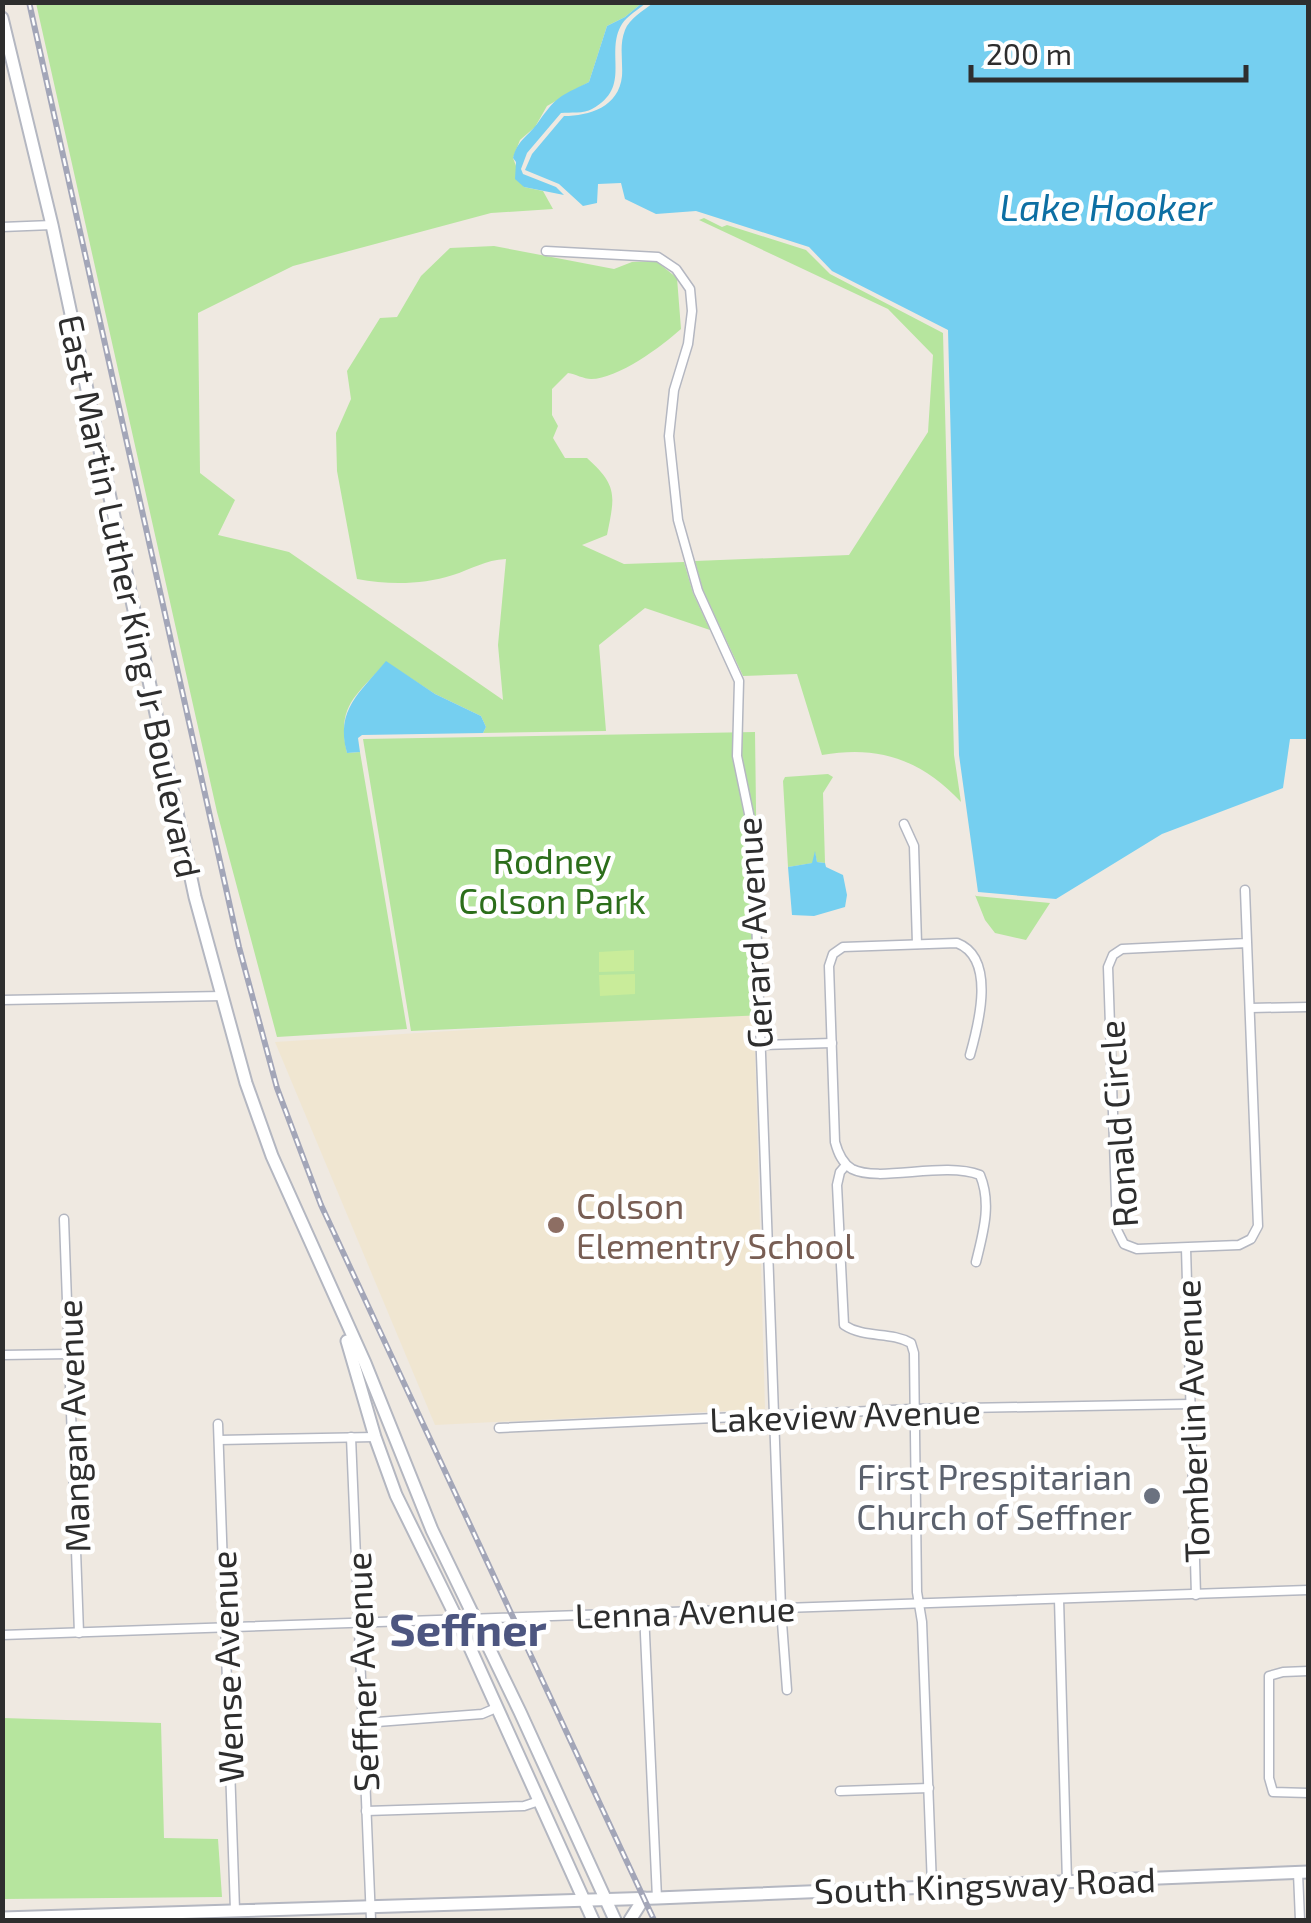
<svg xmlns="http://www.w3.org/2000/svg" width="1311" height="1923" font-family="'Exo 2',sans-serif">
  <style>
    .education { fill: #f0e6d1 }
    .green { fill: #b6e59e }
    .pitch { fill: #c9ec9a }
    .water { fill: #75cff0 }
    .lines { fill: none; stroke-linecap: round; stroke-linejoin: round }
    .street-casing { stroke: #b4b7c1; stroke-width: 11 }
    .secondary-casing { stroke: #b4b7c1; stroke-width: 15 }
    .street { stroke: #fff; stroke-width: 8 }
    .secondary { stroke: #fff; stroke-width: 11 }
    .rail-casing { stroke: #a3a6b8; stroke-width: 6 }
    .rail { stroke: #fff; stroke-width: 2.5; stroke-dasharray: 8; stroke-linecap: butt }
    .education-dot { fill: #8d6e63; stroke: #fff; stroke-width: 4 }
    .worship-dot { fill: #6b7280; stroke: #fff; stroke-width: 4 }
    .labels { text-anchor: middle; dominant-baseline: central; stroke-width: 9; stroke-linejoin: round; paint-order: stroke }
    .street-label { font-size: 35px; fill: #2e2e2e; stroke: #fff }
    .park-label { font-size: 35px; fill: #2c6e1b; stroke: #fff }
    .education-label { font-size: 35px; fill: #785e54; stroke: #fff; text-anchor: start }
    .worship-label { font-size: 35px; fill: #5b616d; stroke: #fff; text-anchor: end }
    .water-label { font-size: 38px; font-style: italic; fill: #0d6fa3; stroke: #fff }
    .district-label { font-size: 45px; font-weight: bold; fill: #4d5680; stroke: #fff }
  </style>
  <rect width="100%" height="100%" fill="#efe9e1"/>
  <polygon class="education" points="754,1012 765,1409 435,1425 275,1042"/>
  <g class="green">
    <path d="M36,3H642L625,17L607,26L589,82L547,106L535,127L520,140L513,158L524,187L543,191L553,209L491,213L293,266L198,313L200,473L235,500L218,535L289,552L503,700L498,645L506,559C485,560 472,569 453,575C421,585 389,585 357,579L337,471L336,433L351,399L347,371L380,318L397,317L421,276L450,248L494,246L614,269L632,262L656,261L677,278L681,329C662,346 618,379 591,379C584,379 575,374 568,373L552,389V415L558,426L553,438L565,458H587C618,486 615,495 607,535L582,545L624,564L684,562L693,593L710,630L645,608L599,645L606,731L483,733L486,727L481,716L435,694L386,662C357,696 336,704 347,753L360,752L407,1029L277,1037L217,812Z"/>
    <path d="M704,218L722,227L727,225L806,250L830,274L943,333L954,755L961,802C921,760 880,745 822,755L797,674L743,676L703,590L695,561L849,555L928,432L933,355L888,309L699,220Z"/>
    <polygon points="755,732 757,884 764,1015 411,1031 363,739"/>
    <polygon points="828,774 833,777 823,793 825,863 817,862 815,853 813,863 788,867 783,781 785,777"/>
    <polygon points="975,895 976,896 1050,903 1026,940 995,933 985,920"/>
    <polygon points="3,1718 161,1723 164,1838 218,1839 222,1897 3,1899"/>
  </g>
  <g class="pitch">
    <polygon points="634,950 634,971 599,972 599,952"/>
    <polygon points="635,974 635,994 600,996 599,975"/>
  </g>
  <g class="water">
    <path d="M642,3H646C639,9 627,16 622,24C604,53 633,87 592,109C584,114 570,112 561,113L527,153L521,169L523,174L556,187L564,195L524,187L515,179L516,162L513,158C517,141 527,137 537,124C556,97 558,97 589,82L607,26L625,17Z"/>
    <path d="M653,3H1308V739H1290L1283,788L1162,834L1056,899L978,892L959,755L948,330L832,271L809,247L696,211L656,214L625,199L621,183L598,184L597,203L583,206L559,184L525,170L532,154L564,116C589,116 619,107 622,76C623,60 619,45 625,30C629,19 644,10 653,3Z"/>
    <path d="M386,661L435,694L481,716L486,727L483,733L362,735L358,738L360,752L347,753C335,709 360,693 386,661Z"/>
    <polygon points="815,851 817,862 825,863 826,867 843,875 847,895 845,907 814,916 792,915 788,867 812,863"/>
  </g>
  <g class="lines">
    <g class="street-casing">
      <g id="street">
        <polyline points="2,227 52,225"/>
        <polyline points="546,251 658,257 676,269 690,289 692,311 688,344 674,390 669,436 678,520 698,591 739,681 737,756 753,833 781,1609 787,1690"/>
        <polyline points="904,824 914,846 917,944"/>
        <polyline points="1245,890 1258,1226 1251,1239 1239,1245 1137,1249 1124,1244 1117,1230 1108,967 1113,955 1122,949 1247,943"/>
        <polyline points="2,1000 223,996"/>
        <polyline points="1250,1008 1308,1007"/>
        <polyline points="760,1045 832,1043"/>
        <path d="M970,1055C979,1023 996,958 957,943L843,947L833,954L829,966L835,1142C838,1153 842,1163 852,1169C880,1183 943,1161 980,1175C992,1204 983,1233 976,1262"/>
        <path d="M846,1165L840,1172L837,1185L844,1325C865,1339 890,1331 911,1343L914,1353L917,1592L922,1622L932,1886"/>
        <polyline points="64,1219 79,1633"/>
        <polyline points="1186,1248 1196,1595"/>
        <polyline points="2,1355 69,1354"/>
        <polyline points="218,1424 235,1910"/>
        <polyline points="499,1428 912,1409 1191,1404"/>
        <polyline points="351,1437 371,1920"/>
        <polyline points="219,1440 375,1437"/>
        <polyline points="1059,1599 1067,1882"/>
        <polyline points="644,1612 657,1898"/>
        <polyline points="2,1635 1308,1590"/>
        <polyline points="1308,1671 1283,1672 1269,1676 1269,1778 1273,1792 1308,1793"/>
        <polyline points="364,1723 482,1714 496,1708"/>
        <polyline points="840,1791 929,1788"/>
        <polyline points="366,1811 524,1806 539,1801"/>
        <polyline points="1298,1873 1300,1920"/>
      </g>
    </g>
    <g class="secondary-casing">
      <g id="secondary">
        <polyline points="2,18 52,225 195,897 246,1083 272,1156 365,1363 432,1530 520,1712 615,1920"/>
        <polyline points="347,1341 375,1437 396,1495 457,1619 593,1920"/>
        <polyline points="2,1918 657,1898 1308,1872"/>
        <polyline points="630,1920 644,1898"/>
      </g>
    </g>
    <use href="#street" class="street"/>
    <use href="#secondary" class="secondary"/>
    <g class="rail-casing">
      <polyline id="rail" points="29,2 239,947 277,1088 321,1205 654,1920"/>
    </g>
    <use href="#rail" class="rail"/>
  </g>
  <circle class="education-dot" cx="556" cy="1225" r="10"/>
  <circle class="worship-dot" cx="1152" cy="1496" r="10"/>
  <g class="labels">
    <g class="street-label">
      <text transform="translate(131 596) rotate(78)">East Martin Luther King Jr Boulevard</text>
      <text transform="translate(753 933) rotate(-93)">Gerard Avenue</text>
      <text transform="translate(1117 1124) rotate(-94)">Ronald Circle</text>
      <text transform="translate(845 1414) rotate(-2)">Lakeview Avenue</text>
      <text transform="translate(1191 1421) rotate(-92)">Tomberlin Avenue</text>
      <text transform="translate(72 1426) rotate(-92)">Mangan Avenue</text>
      <text transform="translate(685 1611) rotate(-2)">Lenna Avenue</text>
      <text transform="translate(226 1667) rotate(-92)">Wense Avenue</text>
      <text transform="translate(361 1672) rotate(-92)">Seffner Avenue</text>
      <text transform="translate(985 1884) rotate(-2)">South Kingsway Road</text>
    </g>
    <g class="park-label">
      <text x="552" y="860">Rodney<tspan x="552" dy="40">Colson Park</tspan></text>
    </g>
    <g class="education-label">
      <text x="576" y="1205">Colson<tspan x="576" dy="40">Elementry School</tspan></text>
    </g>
    <g class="worship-label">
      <text x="1132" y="1476">First Prespitarian<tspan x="1132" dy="40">Church of Seffner</tspan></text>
    </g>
    <g class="water-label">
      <text x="1106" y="206">Lake Hooker</text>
    </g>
    <g class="district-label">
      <text x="468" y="1628">Seffner</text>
    </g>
  </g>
  <rect width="1311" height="1923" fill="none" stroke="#2e2e2e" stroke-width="10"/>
  <path d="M971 65v15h275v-15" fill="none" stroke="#2e2e2e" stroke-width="5"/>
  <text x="986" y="65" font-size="30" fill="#2e2e2e" stroke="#ffffff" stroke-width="8" paint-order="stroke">200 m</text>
</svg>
